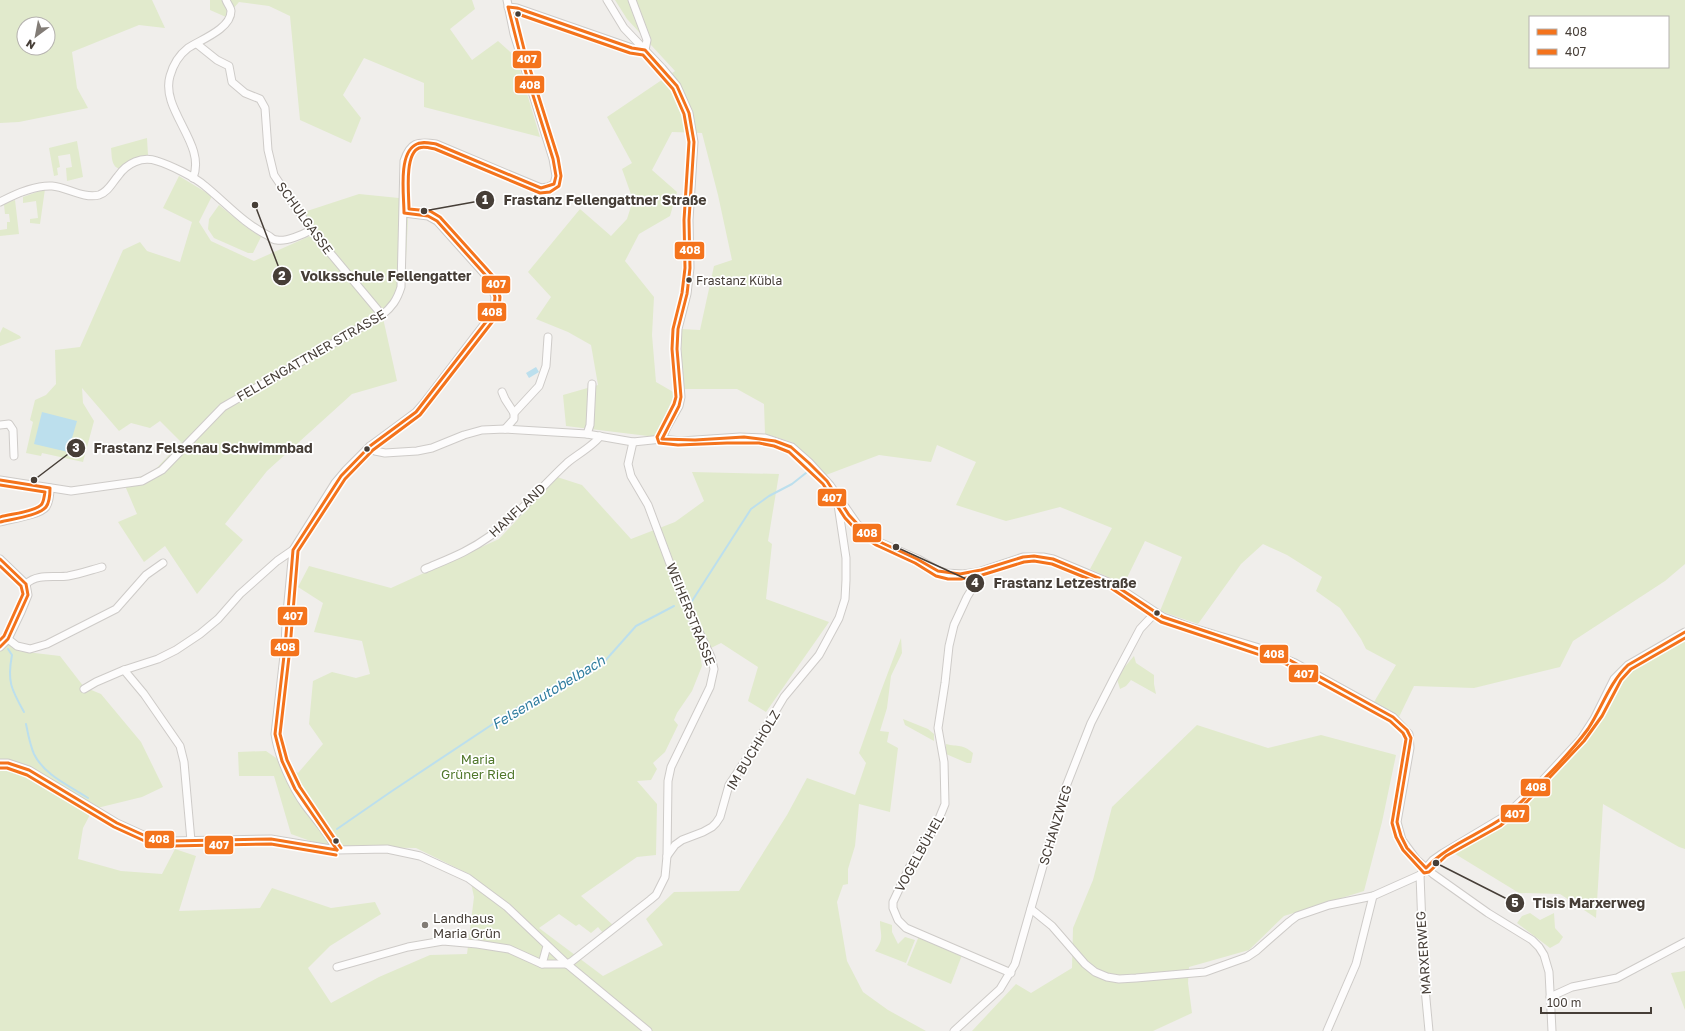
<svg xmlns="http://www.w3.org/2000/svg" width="1685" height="1031" font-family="'Golos Text',sans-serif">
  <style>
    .green { fill: #e1eacc; fill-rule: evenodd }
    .water { fill: #bcdfed }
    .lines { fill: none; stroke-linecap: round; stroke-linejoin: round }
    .stream { stroke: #bcdfed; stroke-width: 2 }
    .street-casing { stroke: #cecbc8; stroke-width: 9 }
    .street { stroke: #fdfcfc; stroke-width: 7 }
    .bus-1-casing { stroke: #fff; stroke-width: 6 }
    .bus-2-casing { stroke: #fff; stroke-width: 6 }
    .bus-1 { stroke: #f4731c; stroke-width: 3 }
    .bus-2 { stroke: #f4731c; stroke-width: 3 }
    .bus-dot { fill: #463e37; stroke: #fff; stroke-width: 1.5 }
    .poi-dot { fill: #827c76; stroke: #fff; stroke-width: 1.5 }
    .labels { text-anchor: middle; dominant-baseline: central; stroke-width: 3.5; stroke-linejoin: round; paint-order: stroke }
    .bus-label { font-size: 12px; fill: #463e37; stroke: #fff; text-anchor: start }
    .street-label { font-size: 13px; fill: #463e37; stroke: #fff }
    .park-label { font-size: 13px; fill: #50772b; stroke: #fff }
    .poi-label { font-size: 13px; fill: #463e37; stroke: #fff; text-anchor: start }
    .water-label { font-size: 14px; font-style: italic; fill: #307d9f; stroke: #fff }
    .leader { fill: none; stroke: #463e37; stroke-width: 1.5 }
    .callout-dot { fill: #463e37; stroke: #fff; stroke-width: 1.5 }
    .mark-label { font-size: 12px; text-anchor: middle; font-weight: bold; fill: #fff }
    .callout-label { font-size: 14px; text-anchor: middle; font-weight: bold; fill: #463e37; stroke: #fff; stroke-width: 3.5; stroke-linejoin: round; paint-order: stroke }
    .line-badge { stroke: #fff; stroke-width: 1.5 }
    .badge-label { font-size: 11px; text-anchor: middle; font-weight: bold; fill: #fff }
  </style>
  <rect width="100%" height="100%" fill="#f0eeeb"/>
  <g class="green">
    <path d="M0,0H152L165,28L139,25L72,52L77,88L88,108L19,122L0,123ZM24,24H48V48H24Z"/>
    <polygon points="210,0 472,0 475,9 450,29 472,60 498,41 516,57 540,137 424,107 424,83 364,58 343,95 361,118 351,143 300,120 290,16 269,6 239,2 226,17 210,10"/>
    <path d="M615,0H1685V564L1665,581L1573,641L1560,667L1474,688L1414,686L1399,717L1374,702L1396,665L1366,649L1361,639L1340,608L1316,591L1322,577L1287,555L1263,544L1241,564L1198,624L1160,611L1182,557L1145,541L1124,584L1090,569L1112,528L1060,507L1006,521L956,505L976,462L937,445L931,462L879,455L826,475L792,442L765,434L764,404L737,389H682L681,329L700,330L714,266L732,260L718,195L702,133L672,132L652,170L677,192L670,216L639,234L625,261L654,297L652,335L656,382L675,393L656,437L566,426L563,395L598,385L591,345L568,332L536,319L551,297L528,272L580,209L611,236L627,219L633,200L622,169L632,163L607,117L675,71L627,19ZM1530,17H1668V67H1530Z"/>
    <path d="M147,138L148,155L132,159L120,169C111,167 112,156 111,148Z"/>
    <polygon points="77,141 83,177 67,181 66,168 72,167 70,154 58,156 60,167 57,168 58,175 54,176 49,148"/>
    <polygon points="179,176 212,196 199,222 211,241 254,261 310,236 317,230 304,212 359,194 409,199 405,279 402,296 394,309 383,318 397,381 352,394 267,471 225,524 243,540 197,594 165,546 144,562 118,522 137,514 123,481 146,475 154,471 181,442 160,421 150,428 131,423 119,431 82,388 83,403 94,421 83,462 42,453 41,456 26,453 33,422 30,420 35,400 46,395 56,384 55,350 80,347 123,250 140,242 147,251 180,262 192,222 163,208"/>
    <polygon points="45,189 40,224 30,223 30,219 38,218 36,201 23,203 23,197"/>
    <polygon points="15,200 19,234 0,236 0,230 7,229 7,222 10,222 9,214 5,214 4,205 5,203"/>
    <polygon points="219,205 246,227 261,237 253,253 248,253 214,238 208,229 209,219"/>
    <polygon points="3,327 20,336 21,338 0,346 0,333"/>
    <polygon points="692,472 779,474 768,541 772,544 766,599 829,622 766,712 748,701 758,667 721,643 711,648 707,646 699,649 702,666 692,691 677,713 674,720 678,725 665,752 653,763 657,769 651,780 637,781 657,804 656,855 637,857 581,896 614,926 603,933 598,927 591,933 579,924 576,926 559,914 539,928 603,976 663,945 646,919 674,892 739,891 787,815 807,778 855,795 866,763 859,753 881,691 901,638 902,653 891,676 887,708 880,731 889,732 887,742 898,748 890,812 859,804 855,846 848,869 848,884 843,885 837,902 847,961 863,992 888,1010 926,1031 0,1031 0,636 18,651 60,656 84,687 101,694 141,742 163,787 142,797 93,809 83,828 78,859 121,871 162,874 175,849 196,856 179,911 260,908 272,888 331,908 375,902 381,914 330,946 308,968 331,1003 379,977 430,955 467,954 474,897 469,874 416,848 352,847 316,843 291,834 274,776 239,776 238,752 266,751 298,773 323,744 309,724 313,681 332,672 356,678 370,674 362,641 314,632 323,603 298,587 309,566 391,588 499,539 557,477 582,485 631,539 675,522 704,501"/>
    <polygon points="1685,640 1685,849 1679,847 1603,804 1596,918 1560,894 1519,893 1452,852 1500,825 1516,813 1552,777 1594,730 1619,680 1630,667 1661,650"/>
    <polygon points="1134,656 1136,663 1154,675 1154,684 1156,694 1131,680 1126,686 1120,689 1117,679 1123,669"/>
    <polygon points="903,719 928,729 934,734 934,741 905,725"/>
    <polygon points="1197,725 1268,748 1321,735 1396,755 1382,822 1364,891 1284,916 1249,950 1189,967 1188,983 1192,1013 1153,1031 972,1031 1016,984 1031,993 1072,968 1073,928 1093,880 1112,807"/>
    <path d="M946,744C958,747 963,744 973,753L971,763H967L946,754Z"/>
    <polygon points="1530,913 1540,920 1554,913 1555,928 1563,937 1559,943 1550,948 1517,923 1522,916"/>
    <path d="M880,921L892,925V932L898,944L905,937L915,940L906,963L875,951C885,938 880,935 880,921Z"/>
    <polygon points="919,936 962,955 951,984 907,965"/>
    <polygon points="1685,971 1685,1010 1671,973"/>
  </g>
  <g class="water">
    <polygon points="536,367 539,372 529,378 526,373"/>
    <polygon points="42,412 77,421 68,452 34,444"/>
  </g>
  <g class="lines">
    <g class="stream">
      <polyline points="692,601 751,509 769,496 792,484 811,469"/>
      <path d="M8,649L12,655C7,681 11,689 24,712"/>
      <path d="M26,724C28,734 30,745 34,754C44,775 70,786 88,798"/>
      <polyline points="337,829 392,791 517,708 586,670 604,662 636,626 674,606"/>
    </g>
    <g class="street-casing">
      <g id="street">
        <polyline points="607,0 624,28 662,68 677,86 689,113 694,142 689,220 690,268 687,294 678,329 677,349 681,397 679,406 667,427 662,439"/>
        <polyline points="632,0 647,40 645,50"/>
        <polyline points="508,7 517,8 632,48 645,50"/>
        <polyline points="197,44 217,60 229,66 232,82 245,93 260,99 265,108 268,150 274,175 311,230 382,315"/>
        <path d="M193,178C207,144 160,110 170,76C173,65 179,55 188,48C200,40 231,29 231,11C231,8 227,3 226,0"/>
        <path d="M0,202C15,194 35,185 52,186C67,187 83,199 99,195C108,192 112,183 118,176C127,163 142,156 157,161C170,165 195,177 205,186C226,203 244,224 269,236C271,238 274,240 277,240C286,242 304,234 311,230"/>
        <polyline points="502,392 505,399 514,413"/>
        <polyline points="0,425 9,424 13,430 14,456"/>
        <polyline points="505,429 514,419 514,413 539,386 546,366 548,337"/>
        <polyline points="587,434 590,425 592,384"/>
        <polyline points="633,442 628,464 631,476 648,505 682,596 711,657 714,669 710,687 671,767 668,781 667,856 665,877 656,895 650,900 571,962 567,964 648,1031"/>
        <polyline points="370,446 375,451 385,453 417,451 432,448 464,435 482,430 505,429 587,434 633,442 662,439 681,441 740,437 765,438 792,447 809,462 830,485 857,524 877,541 918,559 937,570 946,573 963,574 978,572 1023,557 1043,557 1053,559 1113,584 1163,617 1190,627 1256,647 1295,663 1393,717 1409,734 1410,748 1397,822 1402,840 1416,859 1433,874 1488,913 1532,940 1539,947 1544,955 1549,972 1552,1031"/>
        <path d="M0,480L71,491L142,481L162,470L223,407L382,315C392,307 397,300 401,287L404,161C410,143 417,141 436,144L541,188L548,187L554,184L556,176L553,159L514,34L507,0"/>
        <path d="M0,522C11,519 40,515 46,507C49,502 50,495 50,488"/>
        <polyline points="0,559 26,584 28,595 21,612 8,639 0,647"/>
        <path d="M425,569C448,559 468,552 490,536C518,516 541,487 567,463C575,456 596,444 600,436"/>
        <polyline points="978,572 978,579 967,597 954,625 949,646 945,683 938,728 944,762 945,804 936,826 910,866 893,902 893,908 898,920 906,928 1011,973"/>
        <path d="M26,584C38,573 54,578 68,576C80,574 91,570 102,567"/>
        <polyline points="8,639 17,646 30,649 47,644 116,609 146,575 163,563"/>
        <polyline points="124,670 144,694 180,746 184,762 191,841"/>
        <polyline points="84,689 96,682 124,670 158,659 176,650 200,634 218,619 240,594 277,561 293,550"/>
        <polyline points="0,763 8,763 29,770 117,823 150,838 171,841 271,839 337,850 387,849 420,856 468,878 507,907 567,964"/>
        <path d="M337,850C328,832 316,820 305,805C292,787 278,756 275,734L285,647L286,623L293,550L335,483L346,470L370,446L416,412L424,403L489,318L494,308L495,297L489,279L437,221L428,216L404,213"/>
        <polyline points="667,856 675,845 682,840 703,832 712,827 716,823 720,817 729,785 753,749 784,697 819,655 839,618 845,599 846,580 846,558 837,498"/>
        <polyline points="1420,875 1424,978 1429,1031"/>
        <polyline points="1031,909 1052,926 1085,964 1095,972 1107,977 1119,979 1136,978 1205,972 1247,957 1256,951 1289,922 1297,916 1329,905 1373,896 1420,875 1433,860 1443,853 1505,816 1542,781 1581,739 1594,719 1614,679 1628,665 1685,632"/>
        <polyline points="542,964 547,946"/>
        <polyline points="337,967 408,947 443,941 477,944 509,949 542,964 567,964"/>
        <polyline points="1550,997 1572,987 1617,978 1685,942"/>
        <polyline points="954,1031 1000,989 1015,964 1065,789 1091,723 1115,676 1140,629 1155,613"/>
        <polyline points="1327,1031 1356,964 1373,896"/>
      </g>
    </g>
    <use href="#street" class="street"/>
    <g class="bus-1-casing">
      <g id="bus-1">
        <path d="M0,480L50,488C50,494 50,502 46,507C39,516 11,519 0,522"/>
        <polyline points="0,559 26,584 28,595 8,639 0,647"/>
        <polyline points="0,763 8,763 29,770 117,823 150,838 171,841 271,839 337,850"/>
        <path d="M337,850L295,789L282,761L275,734L285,647L293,550L341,476L370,446L416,412L489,318L494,308L495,297L489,279L437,221L428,216L404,213C404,196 398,155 415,145C421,141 429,143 436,144L541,188L554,184L556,176L553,159L520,54L508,7L517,8L632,48L645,50L677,86L689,113L694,142L689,220L690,268L687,294L678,329L677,349L681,397L679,406L662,439L695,440L744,437L775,441L791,447L809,463L827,481L849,515L864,531L878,541L917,559L938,571L960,574L981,570L1023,557L1034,556L1053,559L1113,584L1163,617L1286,658L1393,717L1407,730L1411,738L1397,822L1401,836L1407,848L1426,868C1452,840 1491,832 1518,805C1542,781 1568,756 1588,729C1602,708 1609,683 1628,665L1685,632"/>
      </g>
    </g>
    <g class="bus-2-casing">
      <g id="bus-2">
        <path d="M0,485L45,492C44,496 44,502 41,505C34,512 10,514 0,517"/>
        <polyline points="0,566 21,586 23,594 4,636 0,640"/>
        <polyline points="0,768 7,768 27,775 114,827 149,843 171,846 271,844 336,855"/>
        <path d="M341,848L300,787L287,760L280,734L290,648L298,551L345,479L373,450L420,415L493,321L499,309L500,297L494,277L440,217L430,211L409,209C409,196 404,154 419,148C424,146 430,148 435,149L540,193L550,192L559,186L561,176L558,158L525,53L515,13L630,53L643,55L673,89L684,114L689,142L684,220L685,268L682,293L673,329L672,349L676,397L674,404L657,437L659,443L678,445L727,443H759L774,446L789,452L823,484L845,518L860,534L876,545L915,563L936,576L948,579H961L982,575L1024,562L1034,561L1052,564L1111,588L1161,622L1284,663L1390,721L1403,733L1406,739L1392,823L1396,837L1403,850L1424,873L1429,872L1446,856L1500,826L1518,811L1584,741L1602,716L1621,680L1631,669L1685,638"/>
      </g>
    </g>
    <use href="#bus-1" class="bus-1"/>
    <use href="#bus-2" class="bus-2"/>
  </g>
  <g class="bus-dot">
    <circle cx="518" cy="14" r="3.5"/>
    <circle cx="689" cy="280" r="3.5"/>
    <circle cx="367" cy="449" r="3.5"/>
    <circle cx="1157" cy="613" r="3.5"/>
    <circle cx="336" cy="841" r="3.5"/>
  </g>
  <circle class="poi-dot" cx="425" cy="925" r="4"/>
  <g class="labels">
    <g class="bus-label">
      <text x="696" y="280">Frastanz Kübla</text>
    </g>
    <g class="street-label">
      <text transform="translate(305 218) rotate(54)">SCHULGASSE</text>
      <text transform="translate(311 355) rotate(-30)">FELLENGATTNER STRASSE</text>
      <text transform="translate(517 510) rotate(-43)">HANFLAND</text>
      <text transform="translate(691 614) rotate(68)">WEIHERSTRASSE</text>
      <text transform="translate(753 750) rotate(-59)">IM BUCHHOLZ</text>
      <text transform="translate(1055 825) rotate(-73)">SCHANZWEG</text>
      <text transform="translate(919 853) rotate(-61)">VOGELBÜHEL</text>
      <text transform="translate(1423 953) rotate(-94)">MARXERWEG</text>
    </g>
    <g class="park-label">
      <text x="478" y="759">Maria<tspan x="478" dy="15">Grüner Ried</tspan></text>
    </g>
    <g class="poi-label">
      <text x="433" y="918">Landhaus<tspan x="433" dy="15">Maria Grün</tspan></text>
    </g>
    <g class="water-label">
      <text transform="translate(548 692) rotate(-31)">Felsenautobelbach</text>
    </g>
  </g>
  <path class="leader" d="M424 211L485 200M255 205L282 276M34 480L76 448M896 547L975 583M1436 863L1515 903"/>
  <g class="callout-dot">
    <circle cx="424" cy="211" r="4"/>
    <circle cx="255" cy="205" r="4"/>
    <circle cx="34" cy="480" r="4"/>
    <circle cx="896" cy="547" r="4"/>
    <circle cx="1436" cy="863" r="4"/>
    <circle cx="485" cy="200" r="10"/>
    <circle cx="282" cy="276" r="10"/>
    <circle cx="76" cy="448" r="10"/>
    <circle cx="975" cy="583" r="10"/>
    <circle cx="1515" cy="903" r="10"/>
  </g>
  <g class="mark-label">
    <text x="485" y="204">1</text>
    <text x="282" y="280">2</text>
    <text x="76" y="452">3</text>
    <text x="975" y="587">4</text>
    <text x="1515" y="907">5</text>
  </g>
  <g class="callout-label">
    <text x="605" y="205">Frastanz Fellengattner Straße</text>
    <text x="386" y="281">Volksschule Fellengatter</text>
    <text x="203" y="453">Frastanz Felsenau Schwimmbad</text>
    <text x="1065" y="588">Frastanz Letzestraße</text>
    <text x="1589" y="908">Tisis Marxerweg</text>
  </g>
  <g class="line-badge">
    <rect x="512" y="50" width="30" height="19" rx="4" fill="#f4731c"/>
    <rect x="514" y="75" width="31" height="19" rx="4" fill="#f4731c"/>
    <rect x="674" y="241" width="31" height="19" rx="4" fill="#f4731c"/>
    <rect x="481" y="275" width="30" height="19" rx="4" fill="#f4731c"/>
    <rect x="477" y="302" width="30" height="20" rx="4" fill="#f4731c"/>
    <rect x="817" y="488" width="30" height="19" rx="4" fill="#f4731c"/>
    <rect x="852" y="523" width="30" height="20" rx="4" fill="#f4731c"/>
    <rect x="277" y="606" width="31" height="20" rx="4" fill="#f4731c"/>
    <rect x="270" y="638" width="30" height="19" rx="4" fill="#f4731c"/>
    <rect x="1259" y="644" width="30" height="20" rx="4" fill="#f4731c"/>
    <rect x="1288" y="664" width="31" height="19" rx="4" fill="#f4731c"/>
    <rect x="1520" y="778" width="31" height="19" rx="4" fill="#f4731c"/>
    <rect x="1500" y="804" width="30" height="19" rx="4" fill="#f4731c"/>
    <rect x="144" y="830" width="31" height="19" rx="4" fill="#f4731c"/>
    <rect x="204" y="835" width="30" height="20" rx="4" fill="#f4731c"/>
  </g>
  <g class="badge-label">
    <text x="527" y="63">407</text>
    <text x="530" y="89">408</text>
    <text x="690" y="254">408</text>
    <text x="496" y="288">407</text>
    <text x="492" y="316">408</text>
    <text x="832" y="502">407</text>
    <text x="867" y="537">408</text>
    <text x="293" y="620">407</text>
    <text x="285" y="651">408</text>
    <text x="1274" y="658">408</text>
    <text x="1304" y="678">407</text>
    <text x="1536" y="791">408</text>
    <text x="1515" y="818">407</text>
    <text x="159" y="843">408</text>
    <text x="219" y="849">407</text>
  </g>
  <rect x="1529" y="16" width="140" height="52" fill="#ffffff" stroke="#b5b2af"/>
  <rect x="1537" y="29" width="20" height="6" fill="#f4731c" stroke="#b5b2af"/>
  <text x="1565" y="36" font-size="12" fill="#463e37">408</text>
  <rect x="1537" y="49" width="20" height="6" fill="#f4731c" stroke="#b5b2af"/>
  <text x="1565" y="56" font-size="12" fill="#463e37">407</text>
  <g transform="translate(36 36) rotate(212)"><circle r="19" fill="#ffffff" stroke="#b5b2af"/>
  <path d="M0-3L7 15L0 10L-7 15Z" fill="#827c76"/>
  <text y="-6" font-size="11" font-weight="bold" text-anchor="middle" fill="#463e37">N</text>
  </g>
  <path d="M1541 1007v6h110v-6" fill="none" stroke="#463e37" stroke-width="2"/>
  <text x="1547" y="1007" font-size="12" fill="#463e37" stroke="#ffffff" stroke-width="3" paint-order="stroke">100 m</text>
</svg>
